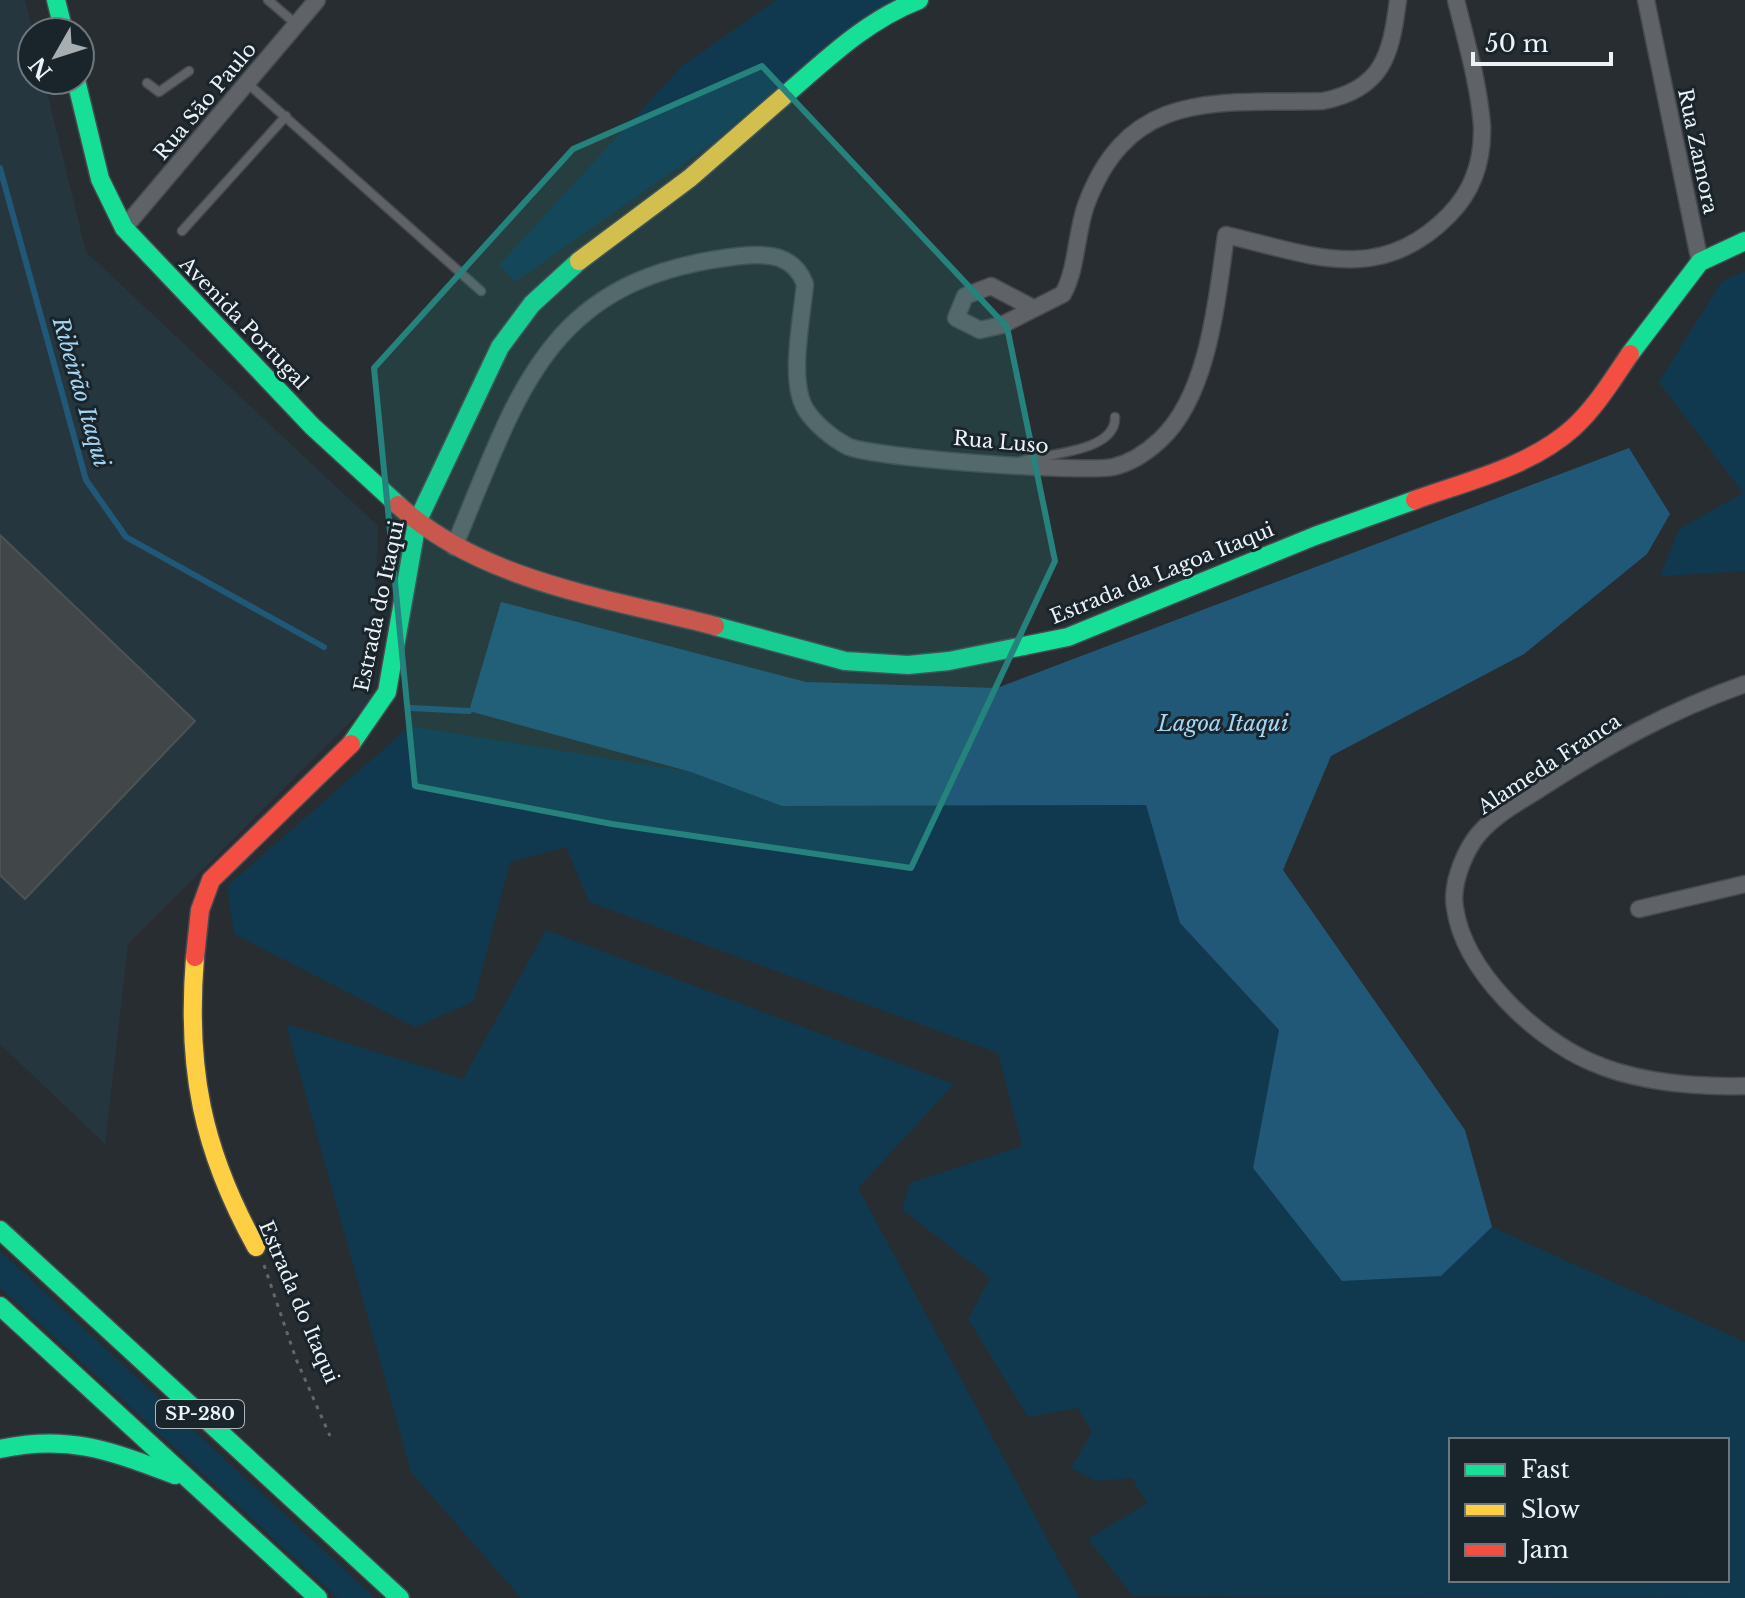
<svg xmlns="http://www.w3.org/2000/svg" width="1745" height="1598" font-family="'Libre Baskerville',serif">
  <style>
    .built { fill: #26363f }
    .green { fill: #103950; fill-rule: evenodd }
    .water { fill: #215877 }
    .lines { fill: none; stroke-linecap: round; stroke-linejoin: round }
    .stream { stroke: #215877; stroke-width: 6 }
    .building { fill: #414649; stroke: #4d5255; stroke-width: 2 }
    .lane-casing { stroke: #464a4e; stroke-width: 11 }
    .street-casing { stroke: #464a4e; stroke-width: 19 }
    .fast-casing { stroke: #464a4e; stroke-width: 21 }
    .slow-casing { stroke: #464a4e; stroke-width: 21 }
    .jam-casing { stroke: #464a4e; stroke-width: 21 }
    .path { stroke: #636769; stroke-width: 3; stroke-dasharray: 4 6; stroke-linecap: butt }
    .lane { stroke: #5f6367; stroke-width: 8 }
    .street { stroke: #5f6367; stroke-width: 16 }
    .fast { stroke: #16e098; stroke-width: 18 }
    .slow { stroke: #ffcf43; stroke-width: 18 }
    .jam { stroke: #f24e42; stroke-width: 18 }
    .marked { fill: #25827c; fill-opacity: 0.2; stroke: #25827c; stroke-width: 6; stroke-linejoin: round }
    .labels { text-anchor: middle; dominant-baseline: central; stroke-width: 6; stroke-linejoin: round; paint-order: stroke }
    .shield { fill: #1a242b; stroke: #adb5ba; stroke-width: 2 }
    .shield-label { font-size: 18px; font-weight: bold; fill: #ecf3f8 }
    .street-label { font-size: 20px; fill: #ecf3f8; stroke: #1a242b }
    .water-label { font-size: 22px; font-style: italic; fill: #a4d5f5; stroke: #1a242b }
  </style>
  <rect width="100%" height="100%" fill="#282d31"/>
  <polygon class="built" points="0,0 25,0 33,32 32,80 44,80 86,252 378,526 371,701 128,944 105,1144 0,1044"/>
  <g class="green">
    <polygon points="776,0 895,0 838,36 710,145 515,282 499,265 682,66"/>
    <polygon points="1745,271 1745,571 1660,576 1679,529 1743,493 1659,382 1722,281"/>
    <path d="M410,726L691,772L782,806L1146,805L1180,923L1279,1030L1253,1168L1441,1276L1492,1227L1745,1342V1598L1133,1596L1088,1539L1147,1503L1132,1478L1096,1481L1071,1468L1092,1432L1078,1408L1028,1417L968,1319L990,1278L902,1209L910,1183L1022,1146L998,1053L589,902L566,847L510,862L474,1001L415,1027L234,934L227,886ZM1451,1440H1727V1580H1451Z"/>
    <polygon points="546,930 954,1084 858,1188 1079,1598 521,1598 411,1472 286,1024 463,1079"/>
    <polygon points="0,1251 375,1598 338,1598 0,1287"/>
  </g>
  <polygon class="water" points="1629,448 1670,514 1647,554 1524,654 1331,756 1283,870 1465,1130 1492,1227 1441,1276 1342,1281 1253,1168 1279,1030 1180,923 1146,805 782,806 691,772 469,711 501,602 806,682 997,688"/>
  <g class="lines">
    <g class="stream">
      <polyline points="0,168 86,480 126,537 324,647"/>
      <polyline points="411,708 469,711"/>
    </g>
  </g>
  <polygon class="building" points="0,535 195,721 25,899 0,875"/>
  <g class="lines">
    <g class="lane-casing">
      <g id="lane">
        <polyline points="268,0 296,24"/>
        <polyline points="147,83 159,92 189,71"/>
        <polyline points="247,83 481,291"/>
        <polyline points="182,231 286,116"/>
        <path d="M1022,461C1049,453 1116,452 1115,417"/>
      </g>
    </g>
    <g class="street-casing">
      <g id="street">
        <polyline points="1646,0 1700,262"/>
        <polyline points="124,228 317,0"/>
        <path d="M1033,308L991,286L965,296L956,318L980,330L1002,325L1063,294C1077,269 1076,233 1086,205C1130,87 1217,104 1323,101C1383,89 1391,55 1398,0"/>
        <path d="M454,547C520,390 546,277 740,256C769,253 794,255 805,284C802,318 788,382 806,410C815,424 832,438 847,446C873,458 1082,473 1113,467C1131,463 1146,453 1160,440C1209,395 1217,298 1226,235C1311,255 1380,286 1449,215C1473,191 1483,160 1482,126C1479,84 1466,41 1456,0"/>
        <path d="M1745,684C1671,710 1606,746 1541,788C1518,803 1490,817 1474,840C1462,858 1451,887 1455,908C1464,971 1535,1038 1591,1062C1638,1083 1694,1087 1745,1086"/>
        <polyline points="1639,909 1745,884"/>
      </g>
    </g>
    <g class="fast-casing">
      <g id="fast">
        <polyline points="56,0 64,32"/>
        <polyline points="76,80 100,179 124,228 312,426 398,505"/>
        <path d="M783,97C826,60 865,21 919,0"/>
        <polyline points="1630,354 1700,262 1745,241"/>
        <polyline points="715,626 845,661 908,665 949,661 1068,637 1315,536 1415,500"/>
        <polyline points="351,744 387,692 417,522 500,347 532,304 579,261"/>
        <polyline points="0,1230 400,1598"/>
        <polyline points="0,1306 318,1598"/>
        <path d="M0,1449C69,1434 111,1451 175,1475"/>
      </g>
    </g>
    <g class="slow-casing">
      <g id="slow">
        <polyline points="579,261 690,178 783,97"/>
        <path d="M195,957C186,1069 202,1149 256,1247"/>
      </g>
    </g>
    <g class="jam-casing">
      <g id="jam">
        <path d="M1415,500C1468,481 1531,466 1573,428C1596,407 1613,379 1630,354"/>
        <path d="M398,505C483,582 608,598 715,626"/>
        <polyline points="195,957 200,910 211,880 351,744"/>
      </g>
    </g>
    <polyline class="path" points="264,1265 296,1359 330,1436"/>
    <use href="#lane" class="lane"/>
    <use href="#street" class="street"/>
    <use href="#fast" class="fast"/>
    <use href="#slow" class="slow"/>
    <use href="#jam" class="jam"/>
  </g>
  <path class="marked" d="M762,66L1007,327L1055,561L911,868L612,824L415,786L374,368L573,149Z"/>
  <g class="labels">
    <rect class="shield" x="156" y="1400" width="88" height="28" rx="6"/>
    <g class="shield-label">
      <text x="200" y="1414">SP-280</text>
    </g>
    <g class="street-label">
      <text transform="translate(205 101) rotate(-50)">Rua São Paulo</text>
      <text transform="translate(1698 151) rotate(78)">Rua Zamora</text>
      <text transform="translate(244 323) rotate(46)">Avenida Portugal</text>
      <text transform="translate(1001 442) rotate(5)">Rua Luso</text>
      <text transform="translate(1162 573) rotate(-22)">Estrada da Lagoa Itaqui</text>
      <text transform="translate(379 606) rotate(-78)">Estrada do Itaqui</text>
      <text transform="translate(1549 764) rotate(-33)">Alameda Franca</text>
      <text transform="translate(299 1302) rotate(67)">Estrada do Itaqui</text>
    </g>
    <g class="water-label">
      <text transform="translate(81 392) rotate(74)">Ribeirão Itaqui</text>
      <text x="1223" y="723">Lagoa Itaqui</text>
    </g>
  </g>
  <rect x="1449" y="1438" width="280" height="144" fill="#1a242b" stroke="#6e777d" stroke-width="2"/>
  <rect x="1465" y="1464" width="40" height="12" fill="#16e098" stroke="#6e777d" stroke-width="2"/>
  <text x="1521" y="1478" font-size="24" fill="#ecf3f8">Fast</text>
  <rect x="1465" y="1504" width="40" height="12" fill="#ffcf43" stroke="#6e777d" stroke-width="2"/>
  <text x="1521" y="1518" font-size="24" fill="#ecf3f8">Slow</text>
  <rect x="1465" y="1544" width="40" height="12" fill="#f24e42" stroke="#6e777d" stroke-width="2"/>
  <text x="1521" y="1558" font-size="24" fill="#ecf3f8">Jam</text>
  <g transform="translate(56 56) rotate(231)"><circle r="38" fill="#1a242b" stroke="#6e777d" stroke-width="2"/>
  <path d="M0-6L14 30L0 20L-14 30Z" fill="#a7aeb2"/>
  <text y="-12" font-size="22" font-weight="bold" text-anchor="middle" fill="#ecf3f8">N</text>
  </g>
  <path d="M1473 52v12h138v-12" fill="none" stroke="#ecf3f8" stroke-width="4"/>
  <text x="1485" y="52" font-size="24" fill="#ecf3f8" stroke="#1a242b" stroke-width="6" paint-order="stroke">50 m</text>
</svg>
